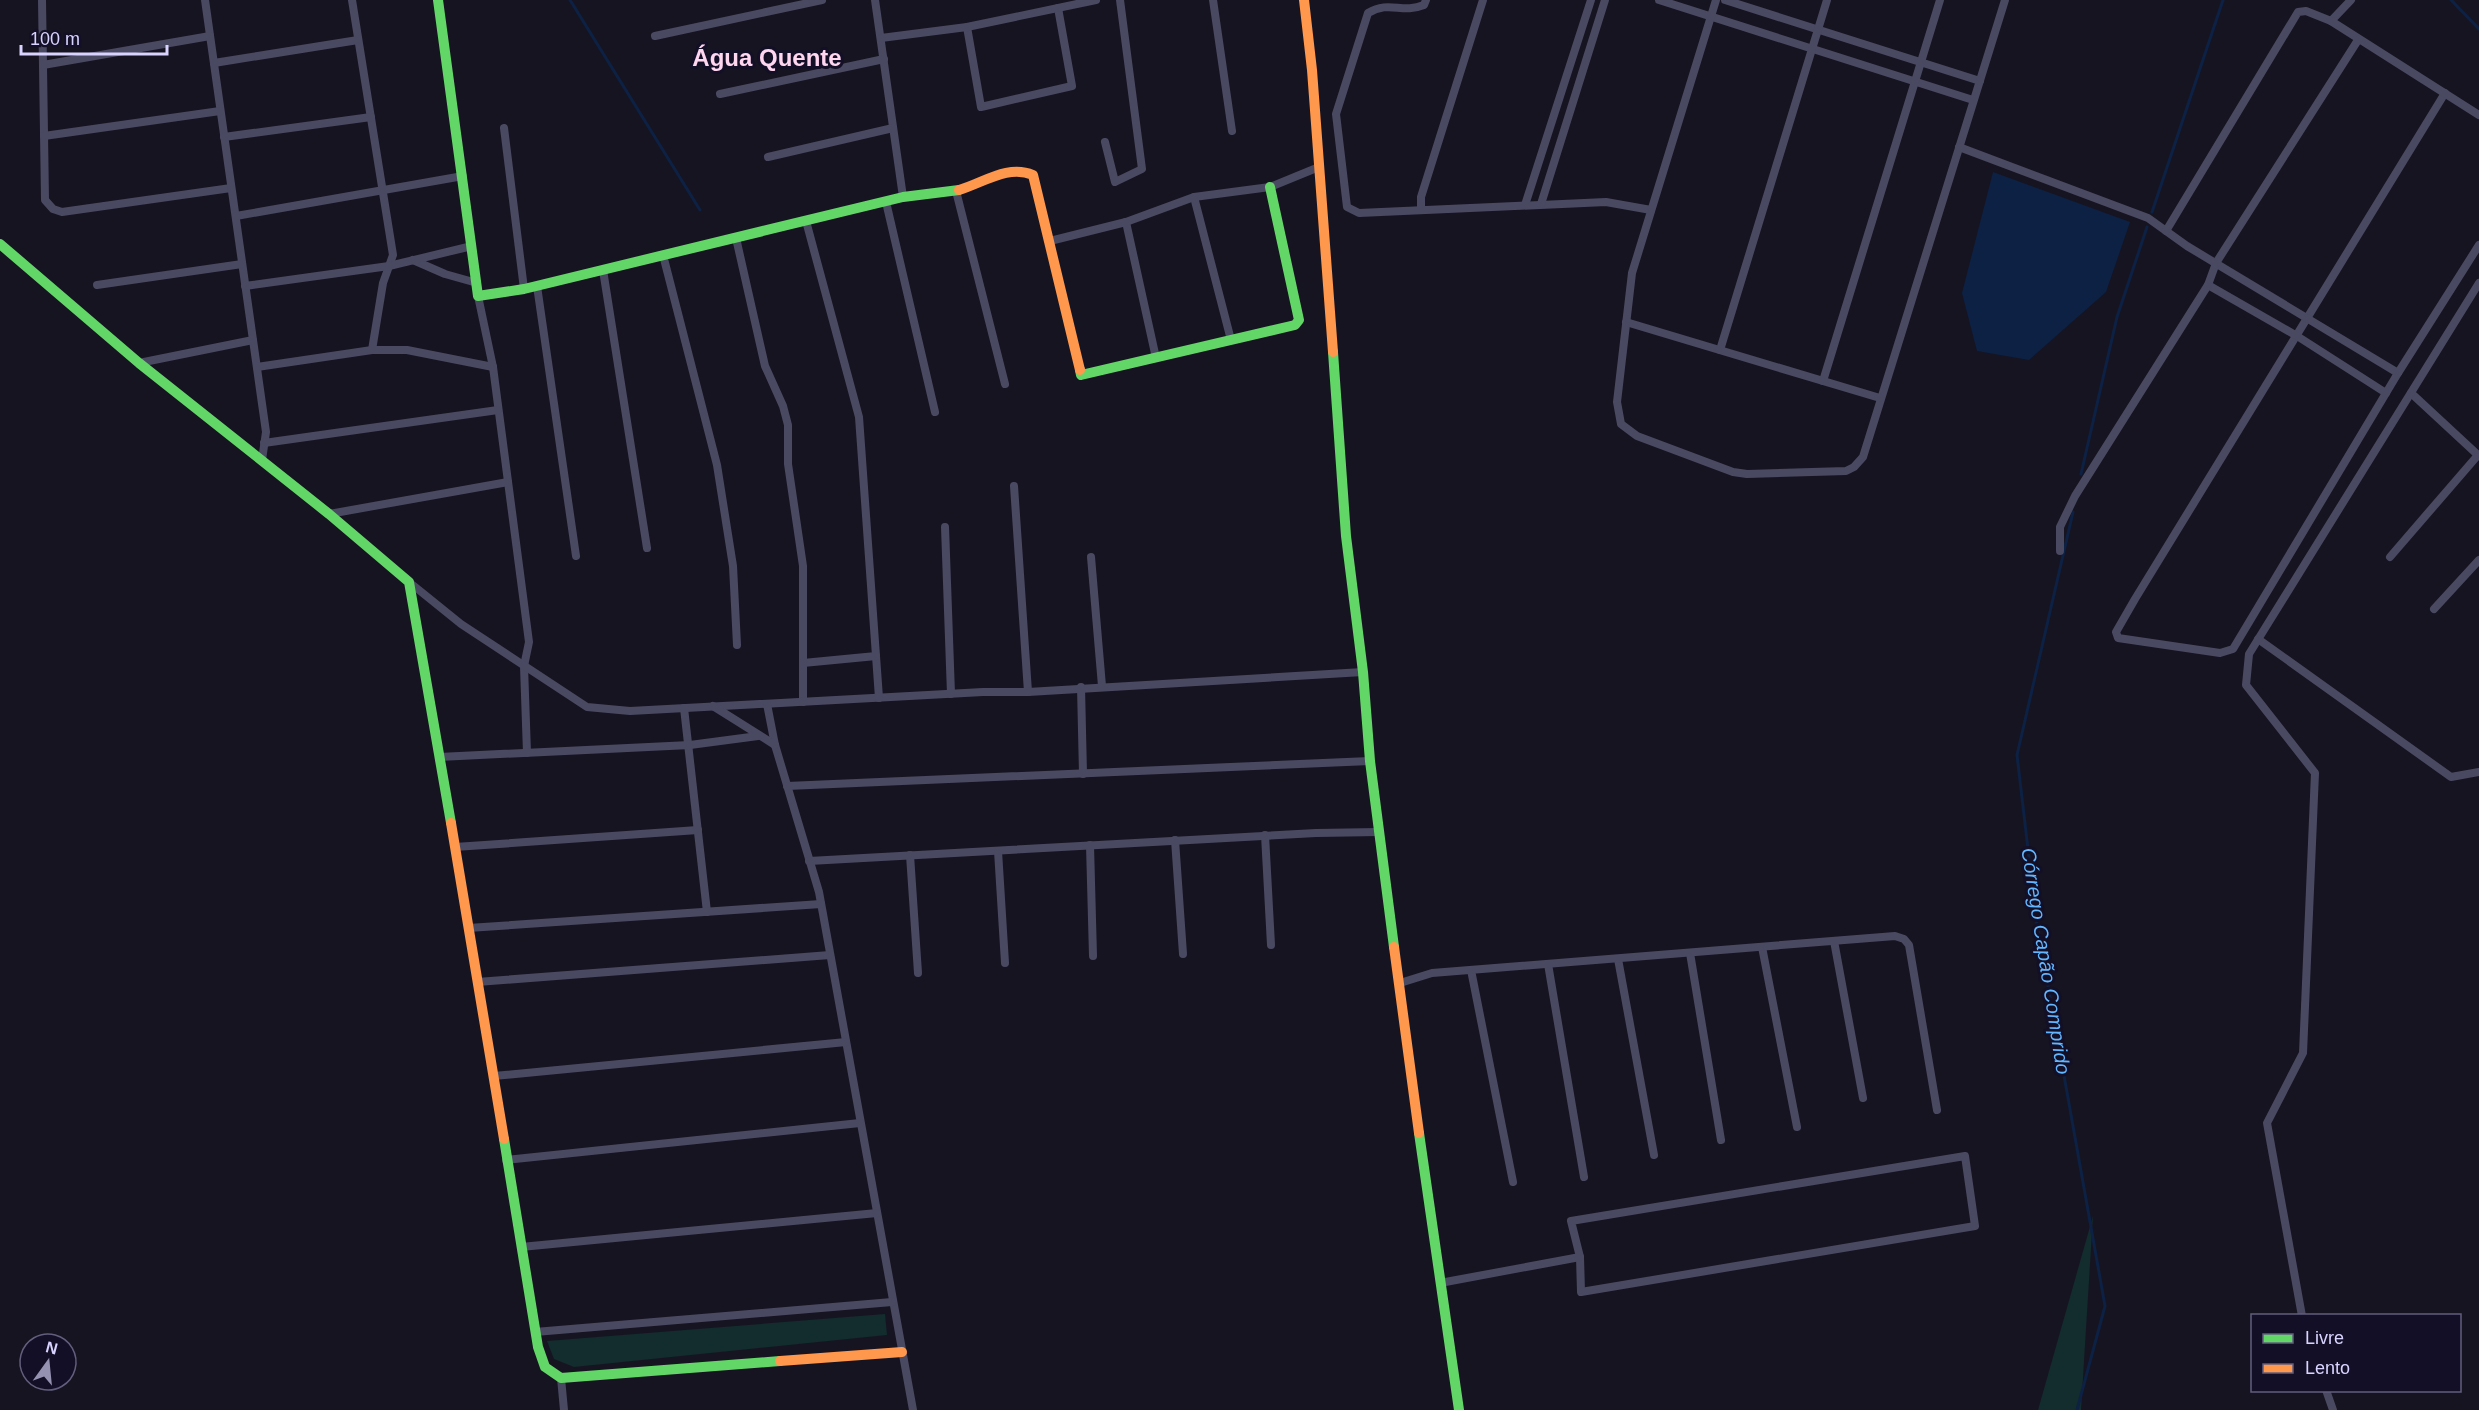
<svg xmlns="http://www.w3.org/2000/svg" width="2479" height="1410" font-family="Arial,sans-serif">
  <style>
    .green { fill: #132c2d }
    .water { fill: #0d2144 }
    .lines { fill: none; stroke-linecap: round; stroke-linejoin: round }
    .stream { stroke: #0d2144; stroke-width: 3 }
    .street { stroke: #4a4962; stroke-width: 8 }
    .fast { stroke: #63d668; stroke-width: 10 }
    .slow { stroke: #ff974d; stroke-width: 10 }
    .labels { text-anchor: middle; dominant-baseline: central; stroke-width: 6; stroke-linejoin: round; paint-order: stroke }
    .water-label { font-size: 20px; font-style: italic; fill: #62b6ff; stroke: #130f26 }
    .district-label { font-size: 24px; font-weight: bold; fill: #ffd6f0; stroke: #130f26 }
  </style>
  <rect width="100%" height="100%" fill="#161421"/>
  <g class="green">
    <polygon points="2093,1216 2081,1410 2038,1410"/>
    <polygon points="885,1314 887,1335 574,1367 554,1359 547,1341"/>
  </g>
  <polygon class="water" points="1993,172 2130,222 2106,292 2029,360 1977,351 1962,293"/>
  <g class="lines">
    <g class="stream">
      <polyline points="570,0 700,210"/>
      <polyline points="2451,0 2479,29"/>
      <polyline points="2152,212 2223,0"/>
      <polyline points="2081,474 2117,317 2147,227"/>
      <polyline points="2073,512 2017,755 2036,918 2105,1306 2077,1410"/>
    </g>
    <g class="street">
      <polyline points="42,0 45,200 53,209 62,212 231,188"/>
      <polyline points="205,0 266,432 262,460"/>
      <polyline points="352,0 393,255 383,283 372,350"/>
      <polyline points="875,0 903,197"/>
      <polyline points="1213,0 1232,131"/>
      <path d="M1426,0L1424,5C1401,14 1390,0 1368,13L1336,114L1347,207L1359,213L1606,202L1651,210"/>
      <polyline points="1659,0 1973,100"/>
      <polyline points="1716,0 1632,273 1617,402 1621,424 1637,436 1733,472 1747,474 1846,471 1854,467 1863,457 2005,0"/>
      <polyline points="1725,0 1980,81"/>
      <polyline points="2331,21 2351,0"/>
      <polyline points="967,27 981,107 1072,86 1058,8"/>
      <polyline points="655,36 822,0"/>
      <polyline points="881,38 967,27 1096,0"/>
      <polyline points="214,63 358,40"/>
      <polyline points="43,65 210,36"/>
      <polyline points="2445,93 2135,599 2116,632 2118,638 2220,653 2233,649 2398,373 2479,245"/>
      <polyline points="720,94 884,59"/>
      <polyline points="504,128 524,289"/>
      <polyline points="44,136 220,111"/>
      <polyline points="224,137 371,117"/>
      <polyline points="1105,142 1115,182 1142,169 1120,0"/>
      <polyline points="1959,147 2148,218 2187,246 2398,373"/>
      <polyline points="768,157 893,128"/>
      <polyline points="956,191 1005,384"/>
      <polyline points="1194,197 1231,340"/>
      <polyline points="886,202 935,412"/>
      <polyline points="1541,204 1605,0"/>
      <polyline points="1525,205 1591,0"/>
      <polyline points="1421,210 1421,197 1483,0"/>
      <polyline points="236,216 463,176"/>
      <polyline points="1126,222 1156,358"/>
      <polyline points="2166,231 2298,12 2306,11 2331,21 2479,115"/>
      <polyline points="736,238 765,366 783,406 788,425 788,464 803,566 803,702"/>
      <polyline points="1050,241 1126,222 1194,197 1270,187 1319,167"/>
      <polyline points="663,255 717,465 733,566 737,645"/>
      <polyline points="413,260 445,274 477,283"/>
      <polyline points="603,270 647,548"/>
      <polyline points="97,285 242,264"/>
      <polyline points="2208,285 2297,336 2386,393"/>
      <polyline points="245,286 389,266 472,246"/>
      <polyline points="537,286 576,556"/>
      <polyline points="478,296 493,367 529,642 524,666 527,753"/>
      <polyline points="1626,322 1880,398"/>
      <polyline points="1720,350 1827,0"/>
      <polyline points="139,363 253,340"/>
      <polyline points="257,367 372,350 407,350 493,367"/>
      <polyline points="1823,381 1940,0"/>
      <polyline points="2411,393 2479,456"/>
      <polyline points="264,443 498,410"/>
      <polyline points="1014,486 1028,692"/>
      <polyline points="329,514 508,482"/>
      <polyline points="945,527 951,694"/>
      <polyline points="2060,551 2060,527 2075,496 2208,285 2216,263 2358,40"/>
      <polyline points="1091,557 1102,686"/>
      <polyline points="2390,557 2478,455"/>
      <polyline points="409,582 461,624 587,707 630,711 983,692 1028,692 1363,672"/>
      <polyline points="2434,609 2479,560"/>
      <polyline points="2258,639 2451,777 2479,772"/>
      <polyline points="876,656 879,698"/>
      <polyline points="803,663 876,656 859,417 806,221"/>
      <polyline points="1081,687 1083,774"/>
      <polyline points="767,704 775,745 819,892 913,1410"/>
      <polyline points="713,706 775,745"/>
      <polyline points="684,708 707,912"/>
      <polyline points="439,757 690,745 758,736"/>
      <polyline points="787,786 1370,761"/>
      <polyline points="1265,835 1271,945"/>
      <polyline points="1175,840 1183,954"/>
      <polyline points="1090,845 1093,956"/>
      <polyline points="455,847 698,830"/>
      <polyline points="998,851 1005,963"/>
      <polyline points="910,855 918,973"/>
      <polyline points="809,861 1316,833 1379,832"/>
      <polyline points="468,928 821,904"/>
      <polyline points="1834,941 1863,1098"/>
      <polyline points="1762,947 1797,1127"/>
      <polyline points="1690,953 1721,1140"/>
      <polyline points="1618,959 1654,1155"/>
      <polyline points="1548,964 1584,1177"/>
      <polyline points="1471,970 1513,1182"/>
      <polyline points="477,982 830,955"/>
      <polyline points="1400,983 1432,973 1895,936 1904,939 1909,945 1937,1110"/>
      <polyline points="494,1076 846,1042"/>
      <polygon points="1965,1156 1975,1226 1581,1292 1580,1257 1571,1221"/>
      <polyline points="506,1160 860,1123"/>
      <polyline points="521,1247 877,1213"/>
      <polyline points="1440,1283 1580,1257"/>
      <polyline points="2302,1316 2267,1123 2303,1053 2315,773 2246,685 2249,654 2479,283"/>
      <polyline points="535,1332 892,1302"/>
      <polyline points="561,1378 564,1410"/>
      <polyline points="2326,1390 2333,1410"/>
    </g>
    <g class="fast">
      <polyline points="438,0 478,296 524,289 903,197 959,190"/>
      <polyline points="0,244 139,363 329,514 409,582 451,823"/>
      <polyline points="1333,352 1346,536 1363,672 1370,761 1394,947"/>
      <polyline points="1080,370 1081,375 1295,325 1299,320 1270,187"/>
      <polyline points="1419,1133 1459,1410"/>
      <polyline points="504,1139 538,1347 545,1367 561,1378 780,1361"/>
    </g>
    <g class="slow">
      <polyline points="1304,0 1312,70 1333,352"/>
      <path d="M959,190C983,183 1008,164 1033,175L1080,370"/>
      <polyline points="451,823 504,1139"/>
      <polyline points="1394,947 1419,1133"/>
      <polyline points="780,1361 902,1352"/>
    </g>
  </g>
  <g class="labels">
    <g class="water-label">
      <text transform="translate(2046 961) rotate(81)">Córrego Capão Comprido</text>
    </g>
    <g class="district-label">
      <text x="767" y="57">Água Quente</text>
    </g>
  </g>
  <rect x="2251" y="1314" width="210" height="78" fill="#130f26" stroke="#625e7d" stroke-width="1.5"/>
  <rect x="2263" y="1334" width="30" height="9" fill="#63d668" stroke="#625e7d" stroke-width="1.5"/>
  <text x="2305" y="1344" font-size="18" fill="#d9d4ff">Livre</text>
  <rect x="2263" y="1364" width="30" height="9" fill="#ff974d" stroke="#625e7d" stroke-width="1.5"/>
  <text x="2305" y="1374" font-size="18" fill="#d9d4ff">Lento</text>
  <g transform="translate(48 1362) rotate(15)"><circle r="28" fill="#130f26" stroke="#625e7d" stroke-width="1.5"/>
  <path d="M0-4.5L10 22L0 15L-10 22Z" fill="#9591b1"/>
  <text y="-9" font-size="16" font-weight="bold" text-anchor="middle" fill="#d9d4ff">N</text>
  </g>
  <path d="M21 45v9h146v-9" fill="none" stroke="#d9d4ff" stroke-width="3"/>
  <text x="30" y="45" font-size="18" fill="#d9d4ff" stroke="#130f26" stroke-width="4.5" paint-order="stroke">100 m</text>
</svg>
